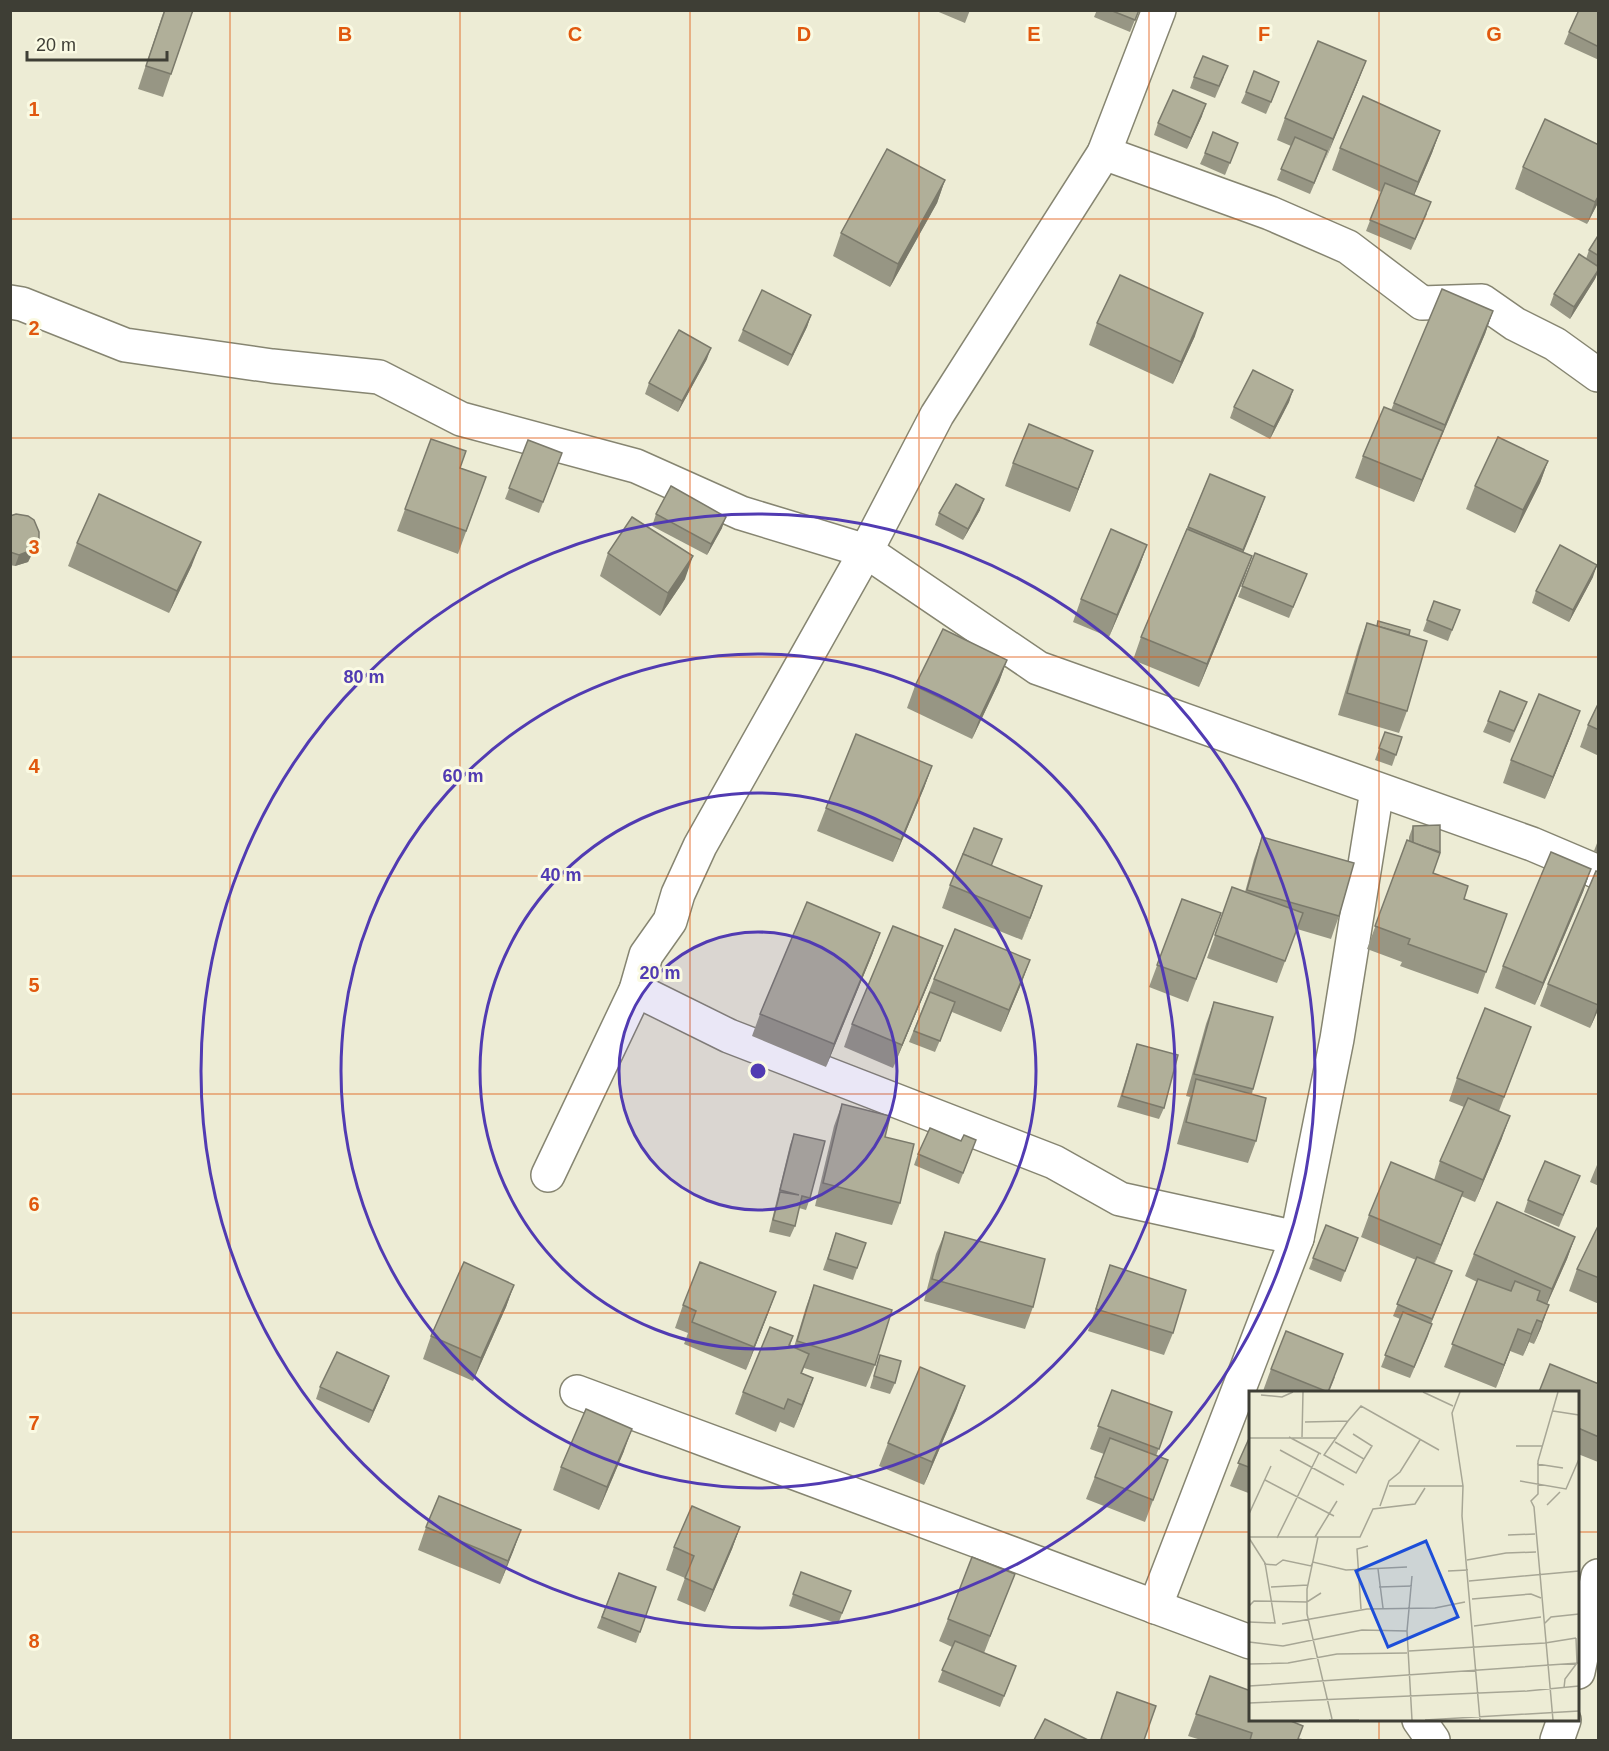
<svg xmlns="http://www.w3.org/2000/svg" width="1609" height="1751" font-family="Arial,sans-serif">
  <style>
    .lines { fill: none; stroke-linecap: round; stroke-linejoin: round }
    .minor-casing { stroke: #868571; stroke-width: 36 }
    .minor { stroke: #fff; stroke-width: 33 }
    .wall { fill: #979684 }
    .shaded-wall { fill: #7b7a6b }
    .building { fill: #b0af99; stroke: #7b7a6b; stroke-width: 1.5 }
    .grid { fill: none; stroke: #e0580e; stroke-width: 1.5; stroke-opacity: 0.55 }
    .ring { fill: none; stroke: #513bb2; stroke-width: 3 }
    .inset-road { fill: none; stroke: #a7a695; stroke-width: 1.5 }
    .view { fill: #1d4ed8; fill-opacity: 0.15; stroke: #1d4ed8; stroke-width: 3 }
    .inset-edge { fill: none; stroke: #3e3e35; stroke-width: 3 }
    .grid-label { font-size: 20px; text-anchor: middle; font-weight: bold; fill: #e0580e; stroke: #fafae3; stroke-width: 6; stroke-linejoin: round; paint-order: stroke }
    .centre { fill: #513bb2; stroke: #fafae3; stroke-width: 3 }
    .ring-label { font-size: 18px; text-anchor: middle; font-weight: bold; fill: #513bb2; stroke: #fafae3; stroke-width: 6; stroke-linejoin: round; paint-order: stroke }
  </style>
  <rect width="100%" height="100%" fill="#edecd5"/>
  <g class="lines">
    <g class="minor-casing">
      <g id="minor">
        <polyline points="1104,153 1270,213 1348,247 1422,303 1482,301 1515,324 1555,344 1598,375"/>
        <polyline points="10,302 22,304 125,345 272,366 379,377 461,419 636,466 741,513 866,551 1038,668 1532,844 1598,872"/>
        <polyline points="636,990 729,1036 1054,1162 1120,1199 1297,1238"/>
        <polyline points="548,1175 636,990 646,955 670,921 678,894 700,846 866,551 937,415 1104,153 1159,10"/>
        <polyline points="577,1392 1250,1642"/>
        <polyline points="1155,1607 1297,1238 1337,1039 1377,790"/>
        <polyline points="1578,1672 1598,1576"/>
        <polyline points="1419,1720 1433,1740"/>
        <polyline points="1557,1740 1564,1720"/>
      </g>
    </g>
    <use href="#minor" class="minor"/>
  </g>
  <g class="wall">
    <polygon points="164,10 193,10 163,97 138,89"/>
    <polygon points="934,10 970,10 965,23"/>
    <polygon points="1097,10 1139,10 1130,32 1094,17"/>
    <polygon points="1599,10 1599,60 1564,44 1569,32"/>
    <polygon points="1366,61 1357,84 1310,194 1277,180 1291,146 1277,140 1285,118"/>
    <polygon points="1194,77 1224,77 1215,98 1190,88"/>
    <polygon points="1246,92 1275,93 1266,114 1241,103"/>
    <polygon points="1202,116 1187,149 1154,135 1158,123"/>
    <polygon points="1440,131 1432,153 1414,195 1427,214 1411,250 1366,231 1381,192 1332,170 1340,148"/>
    <polygon points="1238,143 1225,175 1200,164 1205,153"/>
    <polygon points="1599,145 1599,201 1587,224 1515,189 1523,167"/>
    <polygon points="945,180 937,203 890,287 833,256 841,233"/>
    <polygon points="1599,234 1599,270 1595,279 1570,319 1550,305 1554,294 1586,259 1589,250"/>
    <polygon points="1493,311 1485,334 1414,502 1355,478 1363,456 1391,410 1394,403"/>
    <polygon points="811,315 807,327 788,366 738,341 743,330"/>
    <polygon points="1097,323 1195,336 1173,384 1089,345"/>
    <polygon points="707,359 678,412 645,394 649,383"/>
    <polygon points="1293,390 1289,402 1270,439 1230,418 1234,407"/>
    <polygon points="431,439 460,468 486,477 458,554 397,531"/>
    <polygon points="528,440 562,453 539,513 505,499"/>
    <polygon points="1548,461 1540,483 1515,533 1466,509 1475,486"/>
    <polygon points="1013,463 1085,473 1070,512 1005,486"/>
    <polygon points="1210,474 1265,497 1243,552 1252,556 1244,578 1199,687 1133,660 1141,637"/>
    <polygon points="980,510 963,540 935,525 939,513"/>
    <polygon points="656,514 722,528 707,555 652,526"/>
    <polygon points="10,516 39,539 34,550 28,562 15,566 10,565"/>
    <polygon points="77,543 192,565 169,613 68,566"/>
    <polygon points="1147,545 1139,567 1109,637 1073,622 1081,599"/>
    <polygon points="608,553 685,579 660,616 600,576"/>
    <polygon points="1255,553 1307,574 1289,618 1238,597"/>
    <polygon points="1593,577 1569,622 1532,603 1536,591"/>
    <polygon points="1434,601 1460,610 1448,641 1423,631"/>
    <polygon points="1367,623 1409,635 1407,711 1399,733 1338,715 1359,645"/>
    <polygon points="1007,660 999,682 972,739 907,708 915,686"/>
    <polygon points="1599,702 1599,756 1580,747 1588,725"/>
    <polygon points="1523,713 1510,743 1483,732 1488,721"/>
    <polygon points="1385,732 1402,737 1392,766 1375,760"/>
    <polygon points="1572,733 1545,799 1503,783 1511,760"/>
    <polygon points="932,766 924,788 893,862 817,831 826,808"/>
    <polygon points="1413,826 1433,873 1464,899 1507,914 1478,994 1400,966 1402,962 1367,949 1407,840 1409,841 1409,837"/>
    <polygon points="1262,837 1339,916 1331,939 1297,929 1277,983 1207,958 1232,887 1245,892 1254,859"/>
    <polygon points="1599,838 1599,853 1594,851"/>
    <polygon points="991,866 1042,886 1022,940 942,908 950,885"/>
    <polygon points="1591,869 1583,892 1535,1005 1495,988 1503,966"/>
    <polygon points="1599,872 1599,1008 1590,1028 1540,1006 1548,984"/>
    <polygon points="1182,899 1221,913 1188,1002 1149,987"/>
    <polygon points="880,933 872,955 826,1067 752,1036 760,1014"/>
    <polygon points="943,946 935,968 893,1068 844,1047 852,1024"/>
    <polygon points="934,979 1022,982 1001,1032 952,1012 935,1052 909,1042"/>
    <polygon points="1214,1002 1253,1089 1252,1094 1256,1141 1248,1163 1177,1144 1190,1097 1186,1096 1206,1024"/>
    <polygon points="1531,1027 1499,1111 1502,1138 1475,1202 1461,1196 1434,1264 1448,1282 1431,1324 1428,1336 1410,1378 1381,1367 1400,1319 1393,1316 1416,1260 1361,1237 1369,1215 1434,1180 1440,1161 1464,1107 1449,1101 1457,1078"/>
    <polygon points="1137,1044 1164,1108 1159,1119 1117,1107"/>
    <polygon points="842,1104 885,1137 900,1203 892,1225 815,1206 834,1126"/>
    <polygon points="794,1134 810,1198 806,1210 799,1208 795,1226 790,1237 769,1232 790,1145"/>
    <polygon points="976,1140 959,1184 914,1165 918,1154 961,1141"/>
    <polygon points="1599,1160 1599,1186 1590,1182"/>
    <polygon points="1580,1176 1559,1227 1524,1212 1528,1200"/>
    <polygon points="1599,1224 1599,1304 1569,1291 1577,1269"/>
    <polygon points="1326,1225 1358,1238 1341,1282 1309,1269"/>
    <polygon points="945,1232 1033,1307 1025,1329 924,1301 936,1254"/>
    <polygon points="836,1233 866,1243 853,1280 823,1270"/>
    <polygon points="1575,1237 1567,1259 1547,1304 1541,1328 1534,1344 1529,1342 1523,1356 1510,1351 1496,1388 1444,1367 1477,1282 1465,1276 1474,1254"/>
    <polygon points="1110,1265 1173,1333 1164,1355 1088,1331"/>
    <polygon points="514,1285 506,1307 473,1381 423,1359 431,1336"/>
    <polygon points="814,1285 875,1365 866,1387 804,1368 802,1373 813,1378 794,1428 780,1422 776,1432 735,1414 743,1392 793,1336 790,1346 794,1347 806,1307"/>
    <polygon points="776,1292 746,1370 684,1344 688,1333 675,1328 683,1305"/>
    <polygon points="880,1355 895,1383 890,1394 870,1388"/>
    <polygon points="1271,1369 1335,1377 1329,1392 1267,1392 1263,1391"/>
    <polygon points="1599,1384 1599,1460 1598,1462 1578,1454 1578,1392"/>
    <polygon points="320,1387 385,1387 369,1423 316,1399"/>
    <polygon points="1112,1390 1172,1412 1156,1456 1168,1460 1145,1522 1086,1499 1104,1454 1090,1449"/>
    <polygon points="957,1408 924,1485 879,1466 888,1443"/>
    <polygon points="1251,1434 1251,1494 1230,1486"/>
    <polygon points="624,1451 599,1510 553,1490 561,1467"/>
    <polygon points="426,1527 521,1530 500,1584 418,1550"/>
    <polygon points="740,1527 732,1549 705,1612 677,1600 685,1578 666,1570 674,1547"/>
    <polygon points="801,1572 851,1591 838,1624 789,1606"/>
    <polygon points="619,1573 656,1587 636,1643 597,1628"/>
    <polygon points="1006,1596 984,1653 1016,1666 1000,1707 938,1682 952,1647 939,1641 948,1619"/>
    <polygon points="1210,1676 1298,1739 1304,1740 1201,1740 1188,1736"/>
  </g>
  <g class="shaded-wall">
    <polygon points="1366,61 1357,84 1325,161 1333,139"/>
    <polygon points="1206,104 1202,116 1187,149 1191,138"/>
    <polygon points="1440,131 1432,153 1410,205 1418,182"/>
    <polygon points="945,180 937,203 890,287 898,264"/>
    <polygon points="1599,195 1599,201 1587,224 1595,202"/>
    <polygon points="1599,269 1595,279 1570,319 1574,307"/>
    <polygon points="1493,311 1485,334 1437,447 1445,425"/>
    <polygon points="1203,313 1195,336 1173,384 1181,362"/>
    <polygon points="811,315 807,327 788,366 792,355"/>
    <polygon points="711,348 707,359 678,412 682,401"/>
    <polygon points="1293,390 1289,402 1270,439 1274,427"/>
    <polygon points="1443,431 1434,453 1414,502 1422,480"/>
    <polygon points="1093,451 1085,473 1070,512 1078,489"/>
    <polygon points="1548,461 1540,483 1515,533 1523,510"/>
    <polygon points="1265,497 1257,519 1235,573 1243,550"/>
    <polygon points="984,499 980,510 963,540 968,529"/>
    <polygon points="726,517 722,528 707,555 711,544"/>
    <polygon points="39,539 34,550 28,562 15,566 19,555"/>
    <polygon points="201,542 192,565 169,613 177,591"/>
    <polygon points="1147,545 1139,567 1109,637 1117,615"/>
    <polygon points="693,556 685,579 660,616 668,593"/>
    <polygon points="1252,556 1244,578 1199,687 1207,664"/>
    <polygon points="1597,565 1593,577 1569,622 1573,610"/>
    <polygon points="1007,660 999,682 972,739 980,717"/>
    <polygon points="1580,711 1572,733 1545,799 1553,777"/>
    <polygon points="932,766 924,788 893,862 901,840"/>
    <polygon points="1591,869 1583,892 1535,1005 1543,983"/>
    <polygon points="1042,886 1034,909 1022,940 1030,918"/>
    <polygon points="880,933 872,955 826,1067 834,1044"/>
    <polygon points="943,946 935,968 893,1068 902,1045"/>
    <polygon points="1030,960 1022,982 1001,1032 1009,1010"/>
    <polygon points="1598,1005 1599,1008 1590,1028"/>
    <polygon points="1510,1116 1502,1138 1475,1202 1483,1180"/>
    <polygon points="1463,1192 1454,1215 1433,1268 1441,1245"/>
    <polygon points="1575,1237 1567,1259 1544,1311 1552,1289"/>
    <polygon points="514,1285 506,1307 473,1381 481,1358"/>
    <polygon points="776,1292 768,1314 746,1370 754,1347"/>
    <polygon points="1549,1305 1541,1328 1534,1344 1542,1322"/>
    <polygon points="1537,1320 1529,1342 1523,1356 1531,1334"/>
    <polygon points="1518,1329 1510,1351 1496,1388 1504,1365"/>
    <polygon points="389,1376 385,1387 369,1423 373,1411"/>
    <polygon points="813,1378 805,1401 794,1428 802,1405"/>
    <polygon points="965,1386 957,1408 924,1485 932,1462"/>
    <polygon points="632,1429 624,1451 599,1510 607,1487"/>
    <polygon points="740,1527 732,1549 705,1612 713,1590"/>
    <polygon points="521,1530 513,1552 500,1584 508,1561"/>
  </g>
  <g class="building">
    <polygon points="165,10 193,10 171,74 146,66"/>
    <polygon points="1110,10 1139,10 1135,20"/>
    <polygon points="1579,10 1599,10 1599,47 1569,32"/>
    <polygon points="1318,41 1366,61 1333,139 1285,118"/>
    <polygon points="1203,56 1228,66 1219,86 1194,77"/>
    <polygon points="1254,71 1279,82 1271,102 1246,92"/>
    <polygon points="1173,90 1206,104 1191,138 1158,123"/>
    <polygon points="1363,96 1440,131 1418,182 1340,148"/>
    <polygon points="1545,119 1599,145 1599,195 1595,202 1523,167"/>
    <polygon points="1213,132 1238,143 1230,163 1205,153"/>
    <polygon points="1295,137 1327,151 1314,183 1281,169"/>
    <polygon points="887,149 945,180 898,264 841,233"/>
    <polygon points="1385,183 1431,202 1415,239 1370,220"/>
    <polygon points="1599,234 1599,256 1589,250"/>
    <polygon points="1579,254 1599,267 1599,269 1574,307 1554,294"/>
    <polygon points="1120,275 1203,313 1181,362 1097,323"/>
    <polygon points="1442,289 1493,311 1445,425 1394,403"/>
    <polygon points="762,290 811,315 792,355 743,330"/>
    <polygon points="679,330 711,348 682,401 649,383"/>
    <polygon points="1253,370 1293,390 1274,427 1234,407"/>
    <polygon points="1384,407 1443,431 1422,480 1363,456"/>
    <polygon points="1029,424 1093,451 1078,489 1013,463"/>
    <polygon points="1498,437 1548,461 1523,510 1475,486"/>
    <polygon points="431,439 466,451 460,468 486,477 466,531 405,509"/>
    <polygon points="528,440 562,453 543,502 509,488"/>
    <polygon points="1210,474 1265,497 1243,550 1188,527"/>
    <polygon points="956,484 984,499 968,529 939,513"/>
    <polygon points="671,486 726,517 711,544 656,514"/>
    <polygon points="99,494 201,542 177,591 77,543"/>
    <polygon points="16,514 28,516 34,520 39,532 39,539 32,550 19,555 10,552 10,516"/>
    <polygon points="632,517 693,556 668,593 608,553"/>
    <polygon points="1111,529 1147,545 1117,615 1081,599"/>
    <polygon points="1187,529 1252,556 1207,664 1141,637"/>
    <polygon points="1560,545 1597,565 1573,610 1536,591"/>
    <polygon points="1255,553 1307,574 1293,607 1242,586"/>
    <polygon points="1434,601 1460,610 1452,630 1427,620"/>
    <polygon points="1378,621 1410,630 1409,635 1377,626"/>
    <polygon points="1367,623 1427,641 1407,711 1347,693"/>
    <polygon points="943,629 1007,660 980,717 915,686"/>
    <polygon points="1500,691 1527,702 1514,731 1488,721"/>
    <polygon points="1539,694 1580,711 1553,777 1511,760"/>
    <polygon points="1599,702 1599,730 1588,725"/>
    <polygon points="1385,732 1402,737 1396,755 1379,748"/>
    <polygon points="856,734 932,766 901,840 826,808"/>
    <polygon points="1440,825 1440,852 1413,843 1413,826"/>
    <polygon points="974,828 1002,839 991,866 963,854"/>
    <polygon points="1262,837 1354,863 1339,916 1247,890"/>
    <polygon points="1407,840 1440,853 1433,873 1468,886 1464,899 1507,914 1486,972 1408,944 1410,939 1375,926"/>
    <polygon points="1551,852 1591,869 1543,983 1503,966"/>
    <polygon points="963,854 1042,886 1030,918 950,885"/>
    <polygon points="1596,871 1599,872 1598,1005 1548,984"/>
    <polygon points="1232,887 1303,913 1285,961 1215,935"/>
    <polygon points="1182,899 1221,913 1196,979 1157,965"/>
    <polygon points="807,902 880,933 834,1044 760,1014"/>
    <polygon points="893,926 943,946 902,1045 852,1024"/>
    <polygon points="955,929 1030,960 1009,1010 934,979"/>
    <polygon points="930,992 955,1002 940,1041 914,1031"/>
    <polygon points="1214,1002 1273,1017 1253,1089 1194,1074"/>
    <polygon points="1485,1008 1531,1027 1504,1097 1457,1078"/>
    <polygon points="1137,1044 1178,1055 1164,1108 1122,1096"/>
    <polygon points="1196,1079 1266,1098 1256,1141 1186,1122"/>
    <polygon points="1468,1098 1510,1116 1483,1180 1440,1161"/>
    <polygon points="842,1104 890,1116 885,1137 914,1144 900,1203 823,1183"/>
    <polygon points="930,1128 961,1141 964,1135 976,1140 963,1173 918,1154"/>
    <polygon points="794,1134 825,1141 810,1198 802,1196 795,1226 773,1220 780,1192 799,1195 780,1190"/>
    <polygon points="1545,1161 1580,1176 1563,1215 1528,1200"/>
    <polygon points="1391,1162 1463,1192 1441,1245 1369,1215"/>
    <polygon points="1497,1202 1575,1237 1552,1289 1474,1254"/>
    <polygon points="1599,1224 1599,1278 1577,1269"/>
    <polygon points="1326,1225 1358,1238 1345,1271 1313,1258"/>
    <polygon points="945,1232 1045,1259 1033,1307 932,1279"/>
    <polygon points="836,1233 866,1243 857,1268 828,1259"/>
    <polygon points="1417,1257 1452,1271 1432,1319 1397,1304"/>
    <polygon points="464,1262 514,1285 481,1358 431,1336"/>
    <polygon points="700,1262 776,1292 754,1347 692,1322 696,1311 683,1305"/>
    <polygon points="1110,1265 1186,1290 1173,1333 1096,1309"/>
    <polygon points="1478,1279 1511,1291 1515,1281 1540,1291 1537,1300 1549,1305 1542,1322 1537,1320 1531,1334 1518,1329 1504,1365 1452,1344"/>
    <polygon points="814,1285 892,1310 875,1365 797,1341"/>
    <polygon points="1403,1312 1432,1324 1414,1367 1385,1355"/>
    <polygon points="770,1327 793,1336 789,1345 809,1354 801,1373 813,1378 802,1405 788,1399 784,1409 743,1392"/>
    <polygon points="1286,1331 1343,1354 1328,1392 1271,1369"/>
    <polygon points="337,1352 389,1376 373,1411 320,1387"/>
    <polygon points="880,1355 901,1361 895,1383 874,1376"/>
    <polygon points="1550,1364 1599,1384 1599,1437 1578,1428 1578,1392 1539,1392"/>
    <polygon points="920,1367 965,1386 932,1462 888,1443"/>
    <polygon points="1112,1390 1172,1412 1159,1449 1098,1426"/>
    <polygon points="586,1409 632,1429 607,1487 561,1467"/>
    <polygon points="1251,1434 1251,1468 1238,1463"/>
    <polygon points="1110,1438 1168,1460 1153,1500 1095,1477"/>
    <polygon points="439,1496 521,1530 508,1561 426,1527"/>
    <polygon points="692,1506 740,1527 713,1590 685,1578 694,1556 674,1547"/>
    <polygon points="972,1557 1015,1574 990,1636 948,1619"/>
    <polygon points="801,1572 851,1591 842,1613 793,1594"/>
    <polygon points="619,1573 656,1587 640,1632 602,1617"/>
    <polygon points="955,1641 1016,1666 1004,1696 942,1670"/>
    <polygon points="1210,1676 1251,1691 1251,1719 1286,1719 1303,1726 1298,1739 1304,1740 1250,1740 1252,1733 1196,1714"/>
    <polygon points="1117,1692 1156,1706 1144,1740 1104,1740 1101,1739"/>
    <polygon points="1045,1719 1088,1740 1034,1740"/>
  </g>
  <path class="grid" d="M230,10V1740M460,10V1740M690,10V1740M919,10V1740M1149,10V1740M1379,10V1392M10,219H1598M10,438H1598M10,657H1598M10,876H1598M10,1094H1598M10,1313H1598M10,1532H1250M1578,1532H1598M1379,1720V1740"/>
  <circle cx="758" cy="1071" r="139" fill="#513bb2" fill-opacity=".12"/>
  <g class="ring">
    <circle cx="758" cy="1071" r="139"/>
    <circle cx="758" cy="1071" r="278"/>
    <circle cx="758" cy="1071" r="417"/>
    <circle cx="758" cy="1071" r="557"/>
  </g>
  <g transform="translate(1249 1391)">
    <rect width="330" height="330" fill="#edecd5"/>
    <path class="inset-road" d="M174,1L204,15M211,1L203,22L214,95L213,125L231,329M12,4L33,6L44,1M304,20L330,24M99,30L112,15L190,59M56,31L99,30L75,64L107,82L115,68L86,51M104,43L123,55L115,68M40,46L72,63M53,46L54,1M0,47H88M267,55H293M31,59L95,94M288,73L314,77M16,89L85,125M271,90L317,98L330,68M140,95H214M298,114L311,101M131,115L140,90L151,81L171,49M0,123L22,75M259,144L286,143M0,146H111L124,118L166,113L176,97M66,146L88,110M69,146L58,198V223L83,328M0,147L16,172L26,232L0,231M28,147L70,62M218,169L257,162L287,161M15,173L27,174L34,169L62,175L64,171L97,179L158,176M129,178L134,217M199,180L219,179M220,190L330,180M22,196L59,194M130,196L163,195M223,208L282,203L292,207M0,215L5,210L58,211L72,202M112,218L108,158L119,155M33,233L118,218L186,217L216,211M295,233L302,226L330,223M225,235L292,226M0,251L34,255L113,239L158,240M296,252L327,247M160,260L296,252M0,273L39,272L88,263L158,262M0,295L330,272M315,297L316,288L328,272L327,247M0,312L278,300L330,295M80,329H110M163,329L158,240L163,185M176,329L330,320M304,329L285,116L282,110L289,103V70L309,1"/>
    <path class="view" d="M177,150L209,226L139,256L107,180Z"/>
    <rect width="330" height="330" class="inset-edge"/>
  </g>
  <g class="grid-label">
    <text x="345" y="41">B</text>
    <text x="575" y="41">C</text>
    <text x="804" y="41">D</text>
    <text x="1034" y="41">E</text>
    <text x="1264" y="41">F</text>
    <text x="1494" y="41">G</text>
    <text x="34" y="116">1</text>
    <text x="34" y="335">2</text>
    <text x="34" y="554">3</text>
    <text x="34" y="773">4</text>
    <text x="34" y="992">5</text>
    <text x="34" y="1211">6</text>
    <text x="34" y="1430">7</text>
    <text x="34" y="1648">8</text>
  </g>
  <circle cx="758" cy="1071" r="9" class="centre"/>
  <g class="ring-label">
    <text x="364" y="683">80 m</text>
    <text x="463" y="782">60 m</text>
    <text x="561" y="881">40 m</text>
    <text x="660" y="979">20 m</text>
  </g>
  <rect width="1609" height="1751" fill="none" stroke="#3e3e35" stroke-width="24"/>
  <path d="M27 51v9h140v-9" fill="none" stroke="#3e3e35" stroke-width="3"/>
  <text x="36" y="51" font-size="18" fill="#3e3e35" stroke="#fafae3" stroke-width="4.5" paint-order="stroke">20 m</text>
</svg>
